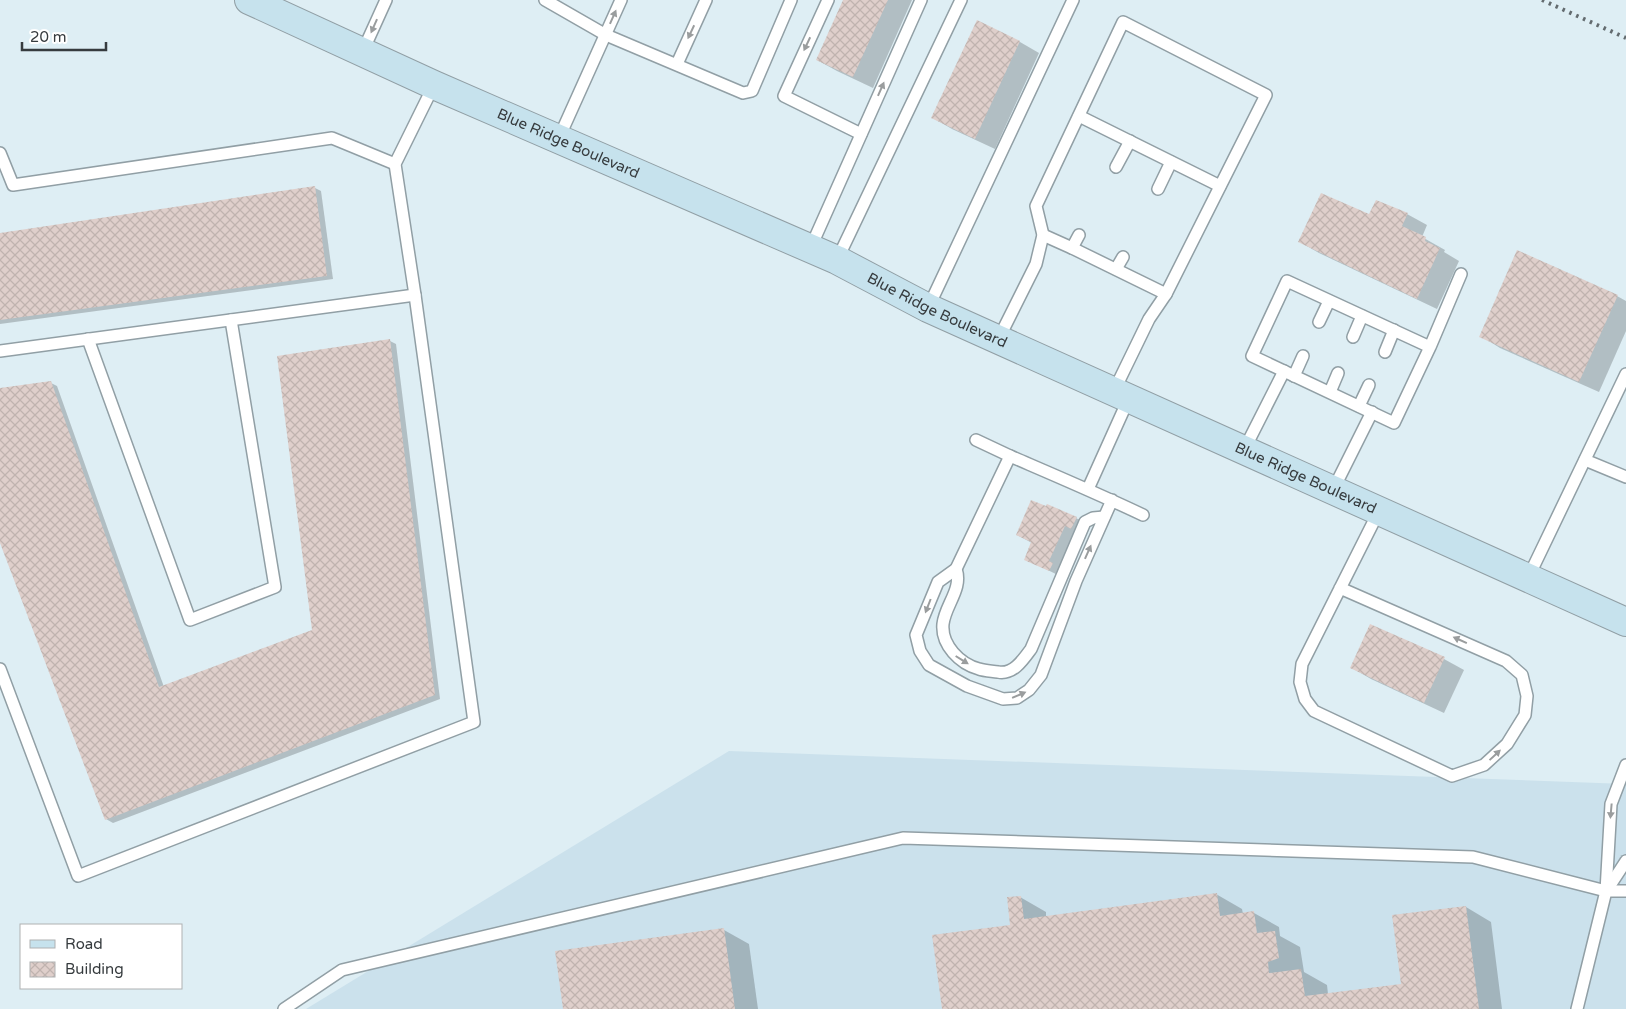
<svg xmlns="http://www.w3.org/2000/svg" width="1626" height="1009" font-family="'Varela Round',sans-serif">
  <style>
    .built { fill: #cbe1ec }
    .shadow { fill: #0003 }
    .building { fill: url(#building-cross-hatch) }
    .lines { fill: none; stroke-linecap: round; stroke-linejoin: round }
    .lane-casing { stroke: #919fa5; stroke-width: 14 }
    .secondary-casing { stroke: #919fa5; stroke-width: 30 }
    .lane { stroke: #fff; stroke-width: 11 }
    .secondary { stroke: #c6e2ed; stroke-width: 28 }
    .rail { stroke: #636b6f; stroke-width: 4; stroke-dasharray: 2.5 5; stroke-linecap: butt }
    .oneway { fill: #9a9d9e }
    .labels { text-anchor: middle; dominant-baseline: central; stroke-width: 5; stroke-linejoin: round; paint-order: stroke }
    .street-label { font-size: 15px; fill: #363b3e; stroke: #fff }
  </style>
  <defs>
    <pattern id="building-cross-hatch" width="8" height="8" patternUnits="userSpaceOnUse" patternTransform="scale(1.25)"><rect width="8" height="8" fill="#dfcfcb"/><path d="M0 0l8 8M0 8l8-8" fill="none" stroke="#c0b3af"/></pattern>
  </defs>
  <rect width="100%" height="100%" fill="#deeef4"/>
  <polygon class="built" points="729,751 1626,784 1626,1009 306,1009"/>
  <g class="shadow">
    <polygon points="844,0 912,0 873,88 837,71 817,60"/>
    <polygon points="977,22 1020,42 1039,53 995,149 952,129 933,118"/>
    <polygon points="315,188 321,191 333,279 0,324 0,234"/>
    <polygon points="1407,214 1427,225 1422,237 1445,250 1444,252 1459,261 1437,309 1319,253 1300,242 1370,215"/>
    <polygon points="1617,296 1626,301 1626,331 1599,392 1500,348 1481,336"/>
    <polygon points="390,341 396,344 440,699 113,823 106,819 0,539 0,389 51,383 57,386 164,687 313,631"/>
    <polygon points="1076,518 1089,525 1062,577 1025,559 1032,543 1017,535"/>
    <polygon points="1444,659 1464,670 1444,713 1371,679 1352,668"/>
    <polygon points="1216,894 1242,909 1243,914 1254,913 1279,927 1280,936 1300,947 1304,972 1327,985 1328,994 1402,985 1466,907 1491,922 1502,1009 943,1009 1012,926 1020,897 1046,912 1046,917"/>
    <polygon points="724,930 749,944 758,1009 564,1009"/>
  </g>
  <g class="building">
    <polygon points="843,0 888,0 853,77 816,60"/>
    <polygon points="977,20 1020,41 975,139 931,118"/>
    <polygon points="315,186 327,276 0,320 0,233"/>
    <polygon points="1321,193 1369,214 1376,200 1408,213 1402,226 1426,237 1425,241 1440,248 1417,299 1298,242"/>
    <polygon points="1517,250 1618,295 1579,382 1479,337"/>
    <polygon points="390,339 435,695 105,820 0,543 0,388 51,381 159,687 312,630 277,356"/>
    <polygon points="1031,500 1046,506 1047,504 1077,517 1071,529 1065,526 1049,561 1053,563 1049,571 1024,560 1031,542 1016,535"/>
    <polygon points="1370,624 1445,657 1424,703 1350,668"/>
    <polygon points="1217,893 1220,916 1254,911 1257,933 1275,931 1279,958 1268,962 1269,973 1301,969 1305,996 1401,984 1392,915 1466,906 1479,1009 942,1009 932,935 1010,925 1007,897 1021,896 1024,919"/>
    <polygon points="724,928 735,1009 563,1009 555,951"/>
  </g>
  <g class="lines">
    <g class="lane-casing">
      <g id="lane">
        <polyline points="545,0 606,35 743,93 752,91 791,0"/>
        <polyline points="828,0 784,96 861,134"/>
        <polyline points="362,53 386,0"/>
        <polyline points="677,64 706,0"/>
        <polyline points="1079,116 1220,186"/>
        <polyline points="558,140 621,0"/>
        <polyline points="0,153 13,185 332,138 395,164"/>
        <polyline points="1116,167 1130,141"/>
        <polyline points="1158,189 1171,162"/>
        <polyline points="1043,235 1072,248 1166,294"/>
        <polyline points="1072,248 1079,235"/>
        <polyline points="810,249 921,0"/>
        <polyline points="837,260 961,0"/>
        <polyline points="1116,269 1123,257"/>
        <polyline points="415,295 395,164 434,85"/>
        <polyline points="928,308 1073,0"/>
        <polyline points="1319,322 1329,301"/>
        <polyline points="1353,337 1362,316"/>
        <polyline points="999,338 1036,264 1043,235 1036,206 1123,22 1266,95 1166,294 1149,319 1114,391"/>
        <polyline points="88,339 190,620 275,587 231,320"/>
        <polyline points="1430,347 1287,281 1252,356 1394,423 1430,347 1461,274"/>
        <polyline points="0,351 415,295 474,722 78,876 0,669"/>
        <polyline points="1385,352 1394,330"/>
        <polyline points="1294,376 1303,356"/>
        <polyline points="1330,392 1338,373"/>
        <polyline points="1359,406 1369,385"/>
        <polyline points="976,440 1010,456"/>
        <polyline points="1244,450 1284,371"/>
        <polyline points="1585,460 1626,477"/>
        <polyline points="1088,489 1129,398"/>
        <polyline points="1333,490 1372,412"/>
        <path d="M1112,500L1076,581L1041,675L1029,690L1017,698L1003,699L967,686L929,665L920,651L916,635L938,582L956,569L1010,456C1054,475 1099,494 1143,515"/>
        <path d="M956,569C963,589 945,605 943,624C941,645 960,664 979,669C985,671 992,671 998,672C1013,675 1023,660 1031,649L1085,522L1093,518L1104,517"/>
        <polyline points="1528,578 1626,374"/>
        <polyline points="1340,588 1506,661 1522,675 1527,696 1525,715 1507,744 1484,765 1452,776 1314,711 1305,699 1300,682 1302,664 1379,511"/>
        <polyline points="1607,890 1626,861"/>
        <polyline points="284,1009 342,970 903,838 1473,857 1606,891 1626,891"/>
        <polyline points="1577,1009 1606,891 1611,804 1626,765"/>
      </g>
    </g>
    <g class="secondary-casing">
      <g id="secondary">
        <path id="s1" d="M249,0L434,85L837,260L928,308L1626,622"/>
      </g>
    </g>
    <use href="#lane" class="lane"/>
    <use href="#secondary" class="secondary"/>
    <polyline class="rail" points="1542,0 1626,38"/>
  </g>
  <defs><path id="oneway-solid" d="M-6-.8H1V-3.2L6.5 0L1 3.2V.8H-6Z" transform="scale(1.25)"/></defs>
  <g class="oneway">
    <use href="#oneway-solid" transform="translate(613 17) rotate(-66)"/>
    <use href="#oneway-solid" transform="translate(374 26) rotate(114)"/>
    <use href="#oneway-solid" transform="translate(691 32) rotate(115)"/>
    <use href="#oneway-solid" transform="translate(807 44) rotate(115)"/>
    <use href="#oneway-solid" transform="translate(881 89) rotate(-66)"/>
    <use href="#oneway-solid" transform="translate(1088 552) rotate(-66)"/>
    <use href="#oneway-solid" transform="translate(928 606) rotate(111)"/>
    <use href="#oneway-solid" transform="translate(1460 640) rotate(-156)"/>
    <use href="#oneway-solid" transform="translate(962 660) rotate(32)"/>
    <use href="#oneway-solid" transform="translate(1019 695) rotate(-23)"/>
    <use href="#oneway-solid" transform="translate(1495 755) rotate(-43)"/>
    <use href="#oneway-solid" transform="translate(1611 811) rotate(95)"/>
  </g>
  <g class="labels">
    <g class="street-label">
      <text stroke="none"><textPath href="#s1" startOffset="350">Blue Ridge Boulevard</textPath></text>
      <text stroke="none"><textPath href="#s1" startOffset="755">Blue Ridge Boulevard</textPath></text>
      <text stroke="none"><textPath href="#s1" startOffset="1160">Blue Ridge Boulevard</textPath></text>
    </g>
  </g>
  <rect x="20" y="924" width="162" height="65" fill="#ffffff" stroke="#afb1b2"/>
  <rect x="30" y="940" width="25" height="8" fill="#c6e2ed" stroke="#afb1b2"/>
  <text x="65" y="949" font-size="15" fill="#363b3e">Road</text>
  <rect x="30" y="962" width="25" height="15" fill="url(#building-cross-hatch)" stroke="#afb1b2"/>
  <text x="65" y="974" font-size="15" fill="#363b3e">Building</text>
  <path d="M22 42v8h84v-8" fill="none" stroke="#363b3e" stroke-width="2.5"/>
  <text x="30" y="42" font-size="15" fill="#363b3e" stroke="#ffffff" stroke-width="4" paint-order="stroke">20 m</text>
</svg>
